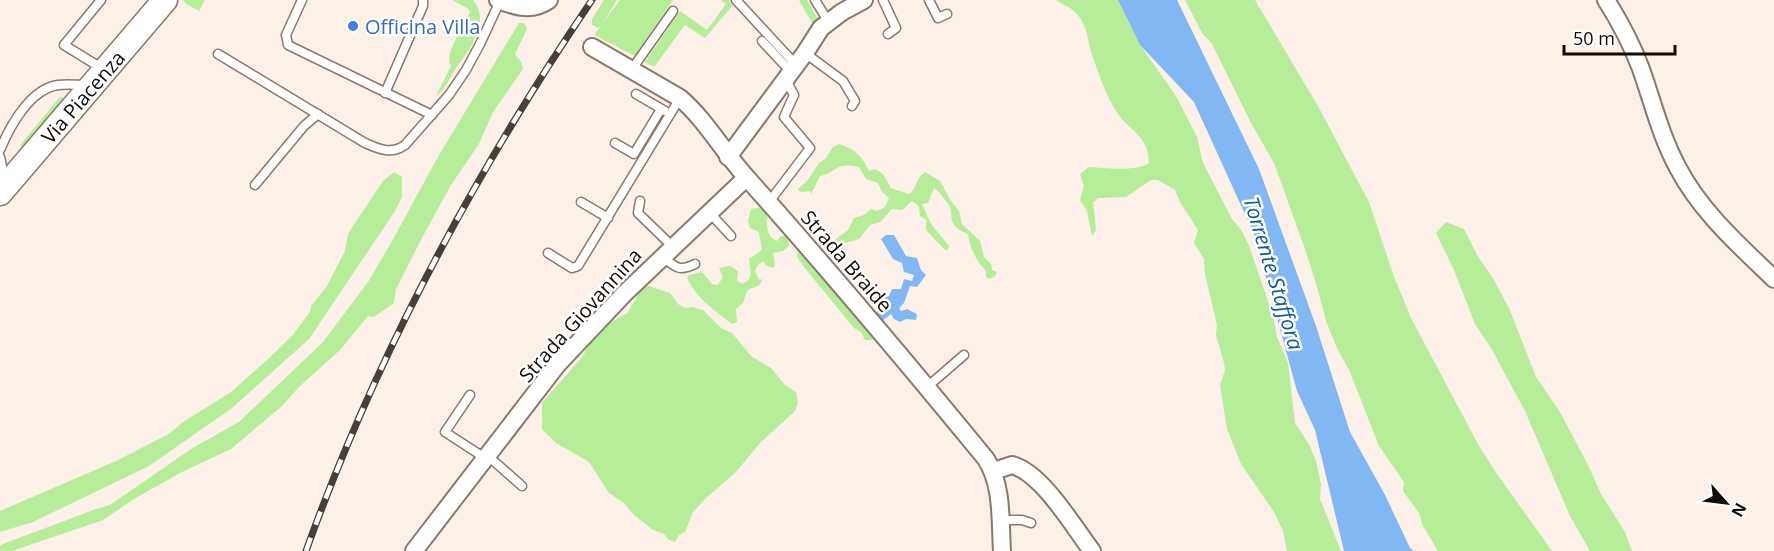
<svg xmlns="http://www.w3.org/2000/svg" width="1774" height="551" font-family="'Open Sans',sans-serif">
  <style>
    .green { fill: #b5ed99 }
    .water { fill: #81b8f4 }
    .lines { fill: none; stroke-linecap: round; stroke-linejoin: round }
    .service-casing { stroke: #8b796c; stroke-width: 11 }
    .minor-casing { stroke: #8b796c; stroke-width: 20 }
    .secondary-casing { stroke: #8b796c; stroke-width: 27 }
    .service { stroke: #fff; stroke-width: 8 }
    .minor { stroke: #fff; stroke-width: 16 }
    .secondary { stroke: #fff; stroke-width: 24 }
    .rail-casing { stroke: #473f3a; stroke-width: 7 }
    .rail { stroke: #fff; stroke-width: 4.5; stroke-dasharray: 14; stroke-linecap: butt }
    .shop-dot { fill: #3f7fe0; stroke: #fff; stroke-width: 2 }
    .labels { text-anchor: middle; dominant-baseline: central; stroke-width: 5; stroke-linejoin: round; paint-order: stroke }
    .shop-label { font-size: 20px; fill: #366cbe; stroke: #fff; text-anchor: start }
    .street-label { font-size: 20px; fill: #120b07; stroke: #fff }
    .water-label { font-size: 21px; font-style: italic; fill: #0c599c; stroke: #fff }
  </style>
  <rect width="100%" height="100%" fill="#fdf0e8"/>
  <g class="green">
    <polygon points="183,0 205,0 199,11 186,4"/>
    <path d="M452,0H473C493,24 466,53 453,73C448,81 444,91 436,96L451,66C443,52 466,26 470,11L467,8Z"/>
    <polygon points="604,0 617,0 602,24 620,0 673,0 635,56 594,35 602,25 598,28 592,25 592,19"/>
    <polygon points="721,0 728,0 733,5 705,38 685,25 654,67 645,62 680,11 707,30 726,4"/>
    <polygon points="799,0 807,0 818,19 812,23"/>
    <path d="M1056,0H1118L1140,45L1176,96L1197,137L1203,163L1232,219L1242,231L1249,246L1273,316L1277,337L1288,363L1295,423L1310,446L1316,461L1321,484L1320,499L1341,551H1287L1283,531L1274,512L1241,464L1227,429L1220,385L1225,370L1224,363L1216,335L1217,325L1205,274L1204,259L1194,243L1198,230L1180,202L1175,190L1158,180H1151L1126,197L1098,198L1093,203L1096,230L1092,236L1087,211L1080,200L1084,186L1080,174L1089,167C1104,168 1137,172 1149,163C1149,136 1131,132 1118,114C1106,97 1099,74 1092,55C1087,40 1088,24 1075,12C1070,7 1062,4 1056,0Z"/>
    <polygon points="1185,0 1255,0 1319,108 1369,202 1393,274 1411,318 1479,446 1497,474 1552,551 1438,551 1423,526 1419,513 1403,491 1404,482 1379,446 1350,372 1337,348 1326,321 1318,290 1305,249 1274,163 1251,123 1212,44 1202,33"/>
    <polygon points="519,23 524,23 527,29 515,54 521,62 523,69 493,112 479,144 451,185 423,236 396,289 394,303 374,317 368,316 340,350 300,386 282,406 231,449 180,473 134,499 103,520 12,551 0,551 0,546 3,544 96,509 110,505 191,449 239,422 323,342 368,282 391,243 439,155"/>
    <polygon points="60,97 63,97 64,100 24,147 21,147 21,144"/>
    <path d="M839,144C854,148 863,157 869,171L875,169L883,174L891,188L909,194C918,188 915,178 925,172L940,181L951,201L959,211L962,224L980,241L984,257L991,264L992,270L997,272L995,276L989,279L986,277V271C976,261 970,248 968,234C964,232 958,230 955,226C950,220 952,213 950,207C948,203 938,190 934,188L928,203L922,204L931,224L949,246L948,250H945L926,230V220L920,216L919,206L912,201L902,210L892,209L880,222L870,225L859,239L845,243L833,255H830L828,245L848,230L854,218L864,215L871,209L877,211L885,207L889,198L882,192L878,183L866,179L859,167C834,162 840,171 820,176L811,194L810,191L800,192L798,189L808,180L819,163L826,158L833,147Z"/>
    <polygon points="394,172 402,177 402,197 395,211 309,339 232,408 149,466 33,522 0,532 0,511 116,461 169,434 183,422 231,392 267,360 292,336 310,312 311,306 327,286 345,251 348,234 351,229 383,181"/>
    <path d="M761,207L768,214C766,225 766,236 777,241L781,236H787L789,246L783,251L773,253L775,266L772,268L767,266L763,261L758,265L755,271L759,280L762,279C761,288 753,286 747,291L743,303L736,309L737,322L732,324C716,311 695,298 687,277L689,275L702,272L712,284L718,285L723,277L719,268L730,266L738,271L737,281L743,284C755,278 749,269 749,259L762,250L759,232L750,228L748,221L751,209Z"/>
    <polygon points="1446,222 1464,229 1477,255 1494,280 1509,308 1536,377 1560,412 1588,465 1601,494 1625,532 1632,551 1590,551 1570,516 1525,411 1491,348 1475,324 1454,270 1436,233"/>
    <polygon points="798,249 800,249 875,337 873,340 865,340 861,332 854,328 804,267 797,257"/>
    <path d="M649,286L670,293L678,304L685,308L693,307L703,310L721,328L732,333L751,356L771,368L785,385L796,392L798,403L795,411L760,443L736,472L706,498L693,512L685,532L679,535L675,542L669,540L664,534L653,530L634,515L624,503L609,493L589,462L556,443L542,429V403L583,356L593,336L601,327L628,313C631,304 638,299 638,290Z"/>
  </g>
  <g class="water">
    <polygon points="1118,0 1177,0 1259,169 1316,326 1350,432 1384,493 1410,548 1414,551 1344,551 1315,430 1297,391 1254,234 1194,102 1140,45"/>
    <polygon points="886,235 894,235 906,256 917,258 921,270 926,275 917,287 910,286 904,303 899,308 901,311 907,309 917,314 916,320 906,319 900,322 894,319 891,314 882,321 876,314 883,298 889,296 892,289 901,289 904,279 912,281 914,275 904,272 902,263 893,259 881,239"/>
  </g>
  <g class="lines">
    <g class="service-casing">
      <g id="service">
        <polyline points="101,0 64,45 103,69"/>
        <polyline points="302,0 286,35 288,45 432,115"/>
        <polyline points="736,0 796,65"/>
        <polyline points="815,0 828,21"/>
        <polyline points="883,0 896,28 888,34"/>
        <polyline points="929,0 938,18 947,14"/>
        <polyline points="762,41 791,72"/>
        <polyline points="805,53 843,81 855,101 852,106"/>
        <path d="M218,54L365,143C379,149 391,155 405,145L449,95L466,70L480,44L500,1"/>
        <polyline points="632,69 673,11"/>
        <polyline points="385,93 423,6 423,0"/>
        <polyline points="636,94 665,111"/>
        <polyline points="615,143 634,154 661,109"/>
        <path d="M0,150C10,126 30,89 58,85C67,84 78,85 87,85"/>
        <polyline points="0,157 5,180"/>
        <polyline points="255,185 304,126 318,114"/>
        <polyline points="640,201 638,213 673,247"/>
        <polyline points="581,202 608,218"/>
        <polyline points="769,202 810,148 784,117 794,95 786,80"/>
        <polyline points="709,212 731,236"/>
        <polyline points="548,253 572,268 578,266 680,98"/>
        <path d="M663,257C675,267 679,272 695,264"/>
        <polyline points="927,387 964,355"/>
        <polyline points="470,395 445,432 485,458"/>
        <polyline points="488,456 522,486"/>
        <polyline points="1000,520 1022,520 1031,523"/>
      </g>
    </g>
    <g class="minor-casing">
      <g id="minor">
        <path d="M498,0C517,7 532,12 549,0"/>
        <path d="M1606,0C1620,22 1632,45 1641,69C1653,103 1661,137 1678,168C1701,212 1739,245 1774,279"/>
        <path d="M592,47L680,98C706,120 724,153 747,178C829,270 908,364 986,459C1003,486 1000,520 1002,551"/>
        <polyline points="728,157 805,53 821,28 842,12 864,0"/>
        <path d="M994,471L1012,465C1042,473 1073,526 1092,551"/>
        <polyline points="414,551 557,365 625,293 746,178"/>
      </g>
    </g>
    <g class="secondary-casing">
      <polyline id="secondary" points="0,193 165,0"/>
    </g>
    <use href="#service" class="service"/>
    <use href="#minor" class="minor"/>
    <use href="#secondary" class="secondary"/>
    <g class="rail-casing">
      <path id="rail" d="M306,551C376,356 476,171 592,0"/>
    </g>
    <use href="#rail" class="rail"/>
  </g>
  <circle class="shop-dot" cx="353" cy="26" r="6"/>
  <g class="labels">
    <g class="shop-label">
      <text x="365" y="26">Officina Villa</text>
    </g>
    <g class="street-label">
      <text transform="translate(83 97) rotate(-49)">Via Piacenza</text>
      <text transform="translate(847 261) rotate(49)">Strada Braide</text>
      <text transform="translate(580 315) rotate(-48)">Strada Giovannina</text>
    </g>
    <g class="water-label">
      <text transform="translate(1274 273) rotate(73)">Torrente Staffora</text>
    </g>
  </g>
  <g transform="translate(1726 503) rotate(118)" stroke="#ffffff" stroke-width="4.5" paint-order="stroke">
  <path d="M0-4.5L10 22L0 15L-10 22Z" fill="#120b07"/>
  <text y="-9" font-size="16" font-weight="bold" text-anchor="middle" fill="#120b07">N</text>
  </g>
  <path d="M1564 45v9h111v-9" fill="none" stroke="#120b07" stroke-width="3"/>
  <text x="1573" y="45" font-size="18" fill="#120b07" stroke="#ffffff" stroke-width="4.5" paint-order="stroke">50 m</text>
</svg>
